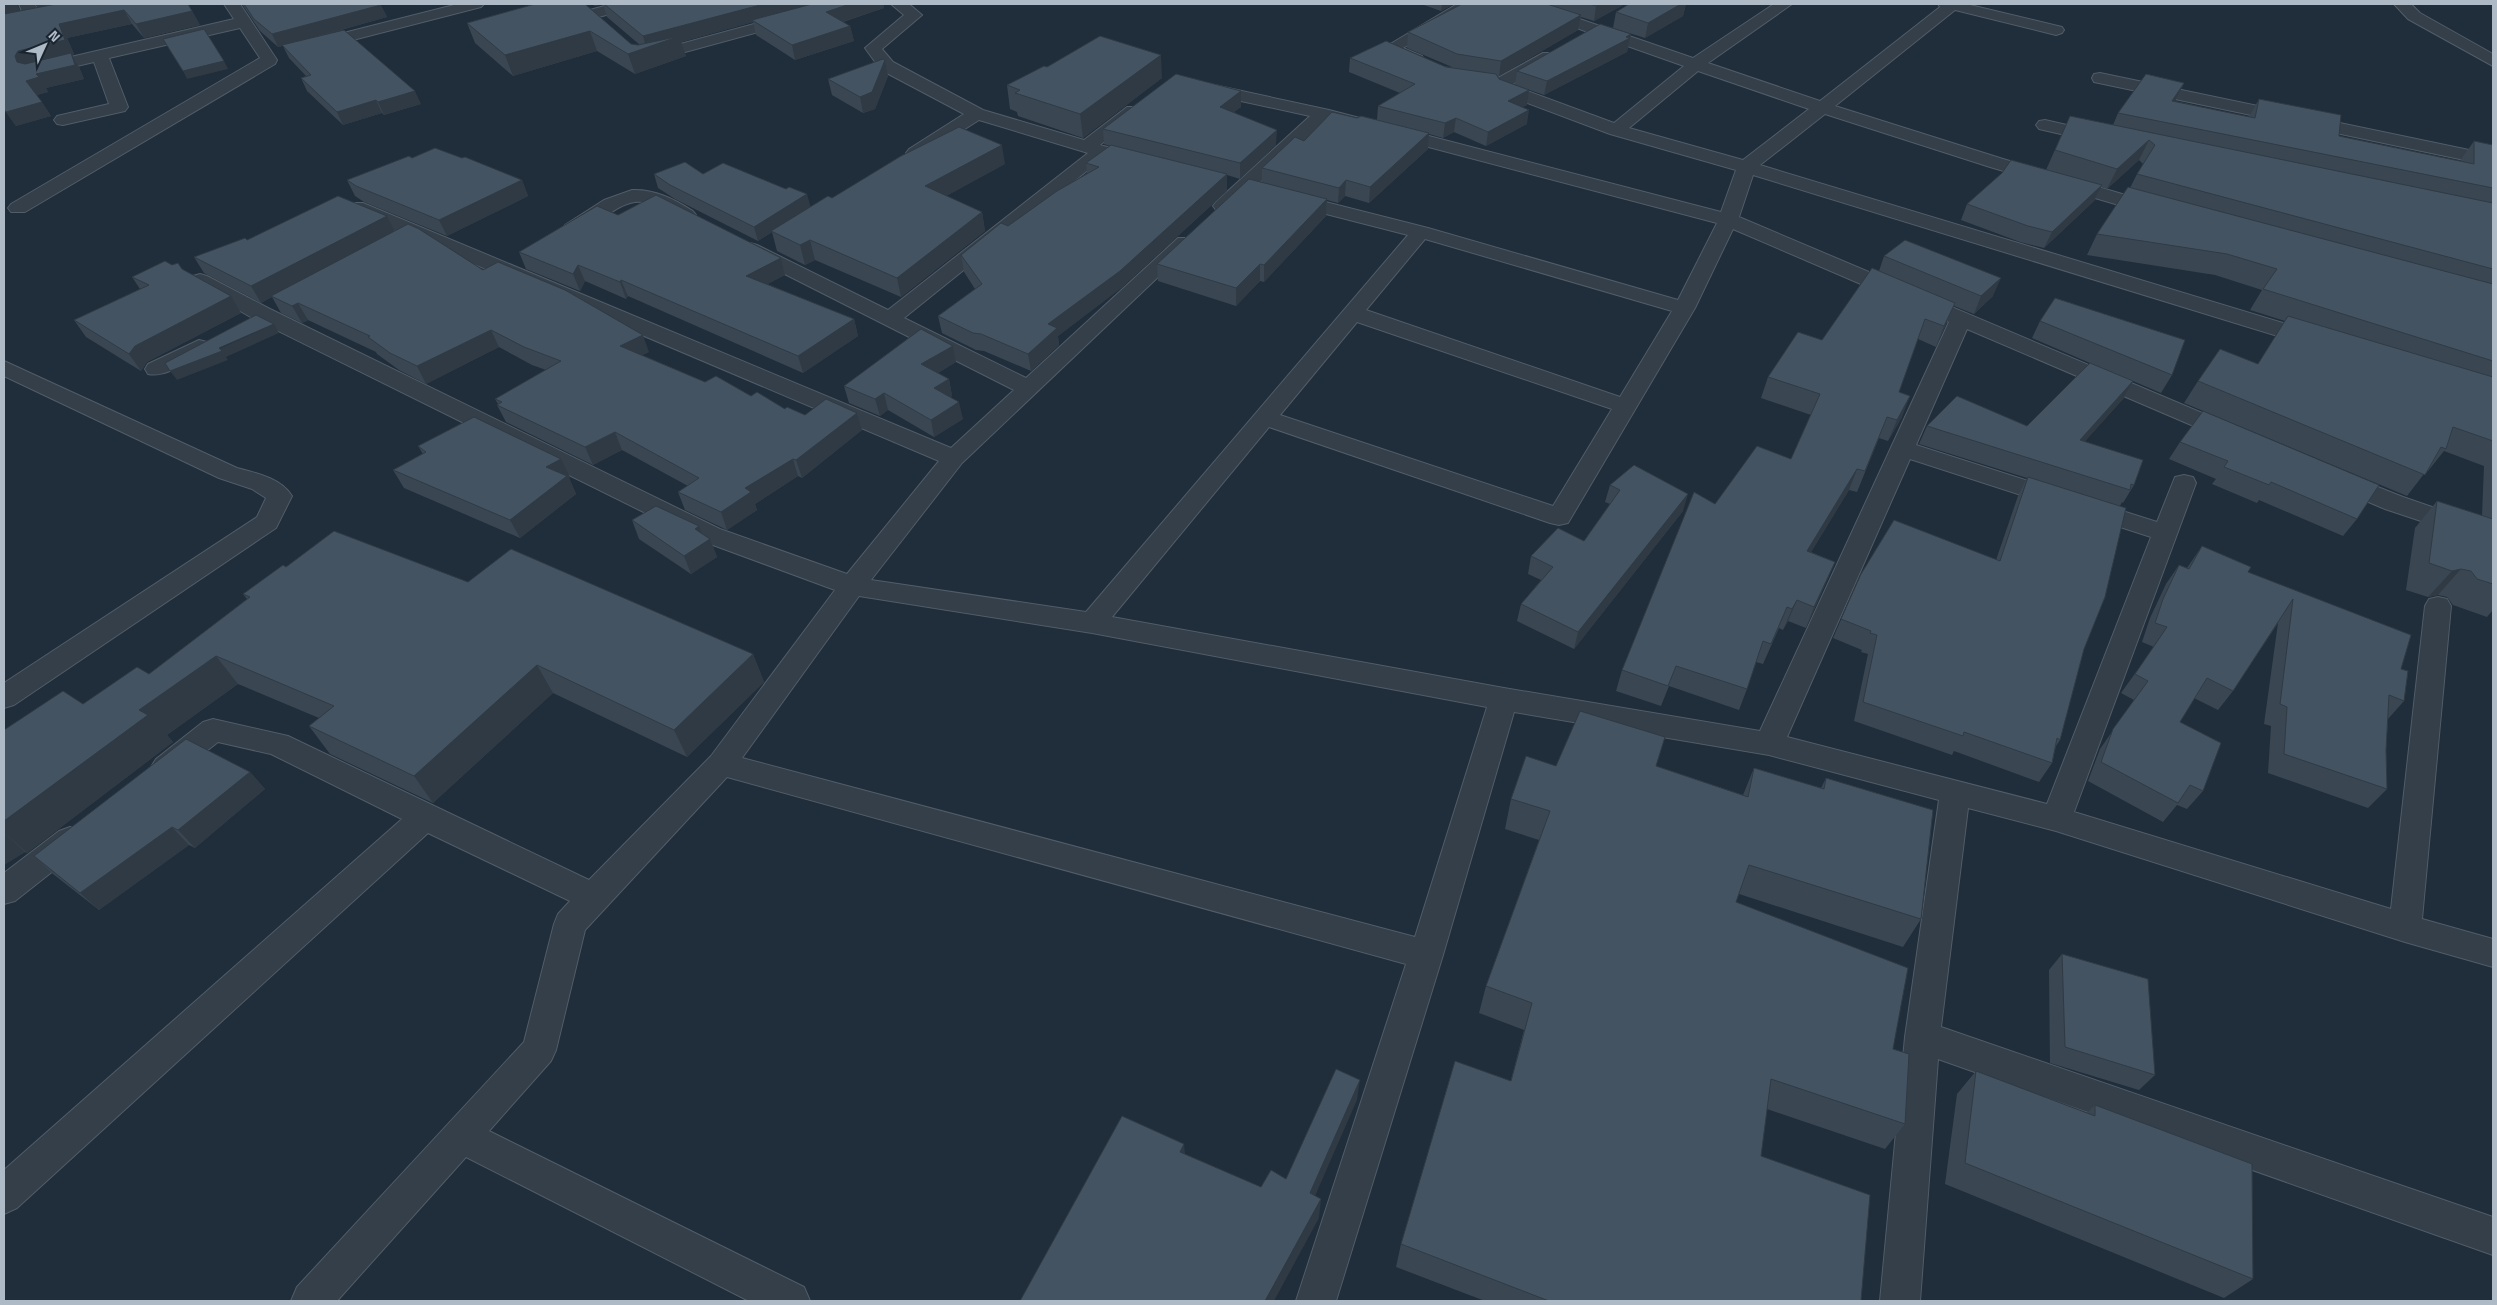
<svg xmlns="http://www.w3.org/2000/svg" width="2497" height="1305" font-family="'Titillium Web',sans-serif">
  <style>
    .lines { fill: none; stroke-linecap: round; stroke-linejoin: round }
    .street-casing { stroke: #515d68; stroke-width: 2 }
    .street { fill: #343f4a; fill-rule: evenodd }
    .wall { fill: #3a4753 }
    .shaded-wall { fill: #2f3a44 }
    .building { fill: #435361; stroke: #2f3a44 }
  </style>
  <rect width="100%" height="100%" fill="#202d3a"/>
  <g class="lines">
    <g class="street-casing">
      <g id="street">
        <polygon points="19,4 35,4 40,18 38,21 26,21"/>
        <polygon points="224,4 240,4 277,60 275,64 25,212 11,212 8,208 11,204 260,58 240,28 109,58 128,107 125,111 63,125 57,124 54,120 57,116 109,104 94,62 38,75 32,74 30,70 32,66 234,19"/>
        <polygon points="458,4 484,4 481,7 314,50 306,45 308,42"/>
        <polygon points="612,4 637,4 634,7 592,19 584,14 586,11"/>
        <polygon points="828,4 853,4 850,7 652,61 640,61 638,58 640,55"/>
        <path d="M891,4H909L922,15L882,49L893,62L983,110L1084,140L1127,107H1139L1142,111L1100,145L1111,148L1114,152L1111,156L1104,157L904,318L1026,378L1178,238H1192L1195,242L962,463L871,580L1086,612L1408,235L1283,203L1280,199L1283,195L1290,193L1428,228L1678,300L1717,223L1326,120L1230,210H1216L1213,206L1216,202L1310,116L1199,92L1196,88L1199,84L1205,83L1329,110L1721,212L1736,170L1610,134L1498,92L1494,83L1496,79L1543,53H1555L1557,56L1555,59L1511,85L1614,123L1684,66L1517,7L1514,4H1536L1693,58L1774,4H1792L1708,63L1820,101L1940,7L1938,4H1966L2062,27L2064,30L2062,33L2056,35L1955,10L1835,106L2003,159L2163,206L2166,210L2163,214L2156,216L1990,167L1825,114L1760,165L2323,335L2326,340L2323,345L2315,347L2307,345L1753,175L1739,217L2240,429L2244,434L2240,439L2232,441L2224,439L1967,329L1916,445L2157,522L2175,477L2184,475L2193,477L2196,483L2074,812L2391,909L2425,606L2429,599L2438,597L2447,599L2451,606L2422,919L2493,939V967L2405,942L2056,831L1968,808L1941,1027L2493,1217V1255L1938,1059L1920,1301H1880L1905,1037L1939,800L1769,755L1514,712L1443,955L1336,1301H1296L1406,964L727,777L585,930L556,1050L551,1061L489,1131L804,1287L810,1301H749L466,1157L337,1301H291L297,1287L524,1042L554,924L558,914L570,901L428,833L17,1208L4,1214V1170L402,819L271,754L218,742L176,775L166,779L156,775L151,767L156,759L203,722L213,719L288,736L589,880L711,756L835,590L702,541L254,319L193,284L190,280L193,276L200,274L207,276L270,309L720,529L847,574L939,461L349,211L346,207L349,203H363L951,448L1014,390L743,253L740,249L743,245L750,243L757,245L888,310L1088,153L979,120L921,157H909L906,153L909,149L964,114L881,70L865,48L904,15ZM1698,71L1809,109L1743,160L1629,128ZM1733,229L1949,322L1760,731L1504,688L1112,617L1269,427L1550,523L1559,525L1568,523L1695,308ZM1425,239L1672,311L1620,397L1366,310ZM1357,322L1612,409L1553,506L1280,415ZM1910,459L2151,537L2047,804L1787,737ZM859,596L1092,633L1487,707L1415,937L742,758Z"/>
        <polygon points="1457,4 1476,4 1403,48 1422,56 1424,60 1422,64 1410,64 1384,52 1382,49"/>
        <polygon points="2394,4 2411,4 2420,13 2493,54 2493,66 2408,19"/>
        <polygon points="2100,73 2493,155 2493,166 2094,82 2092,78 2094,74"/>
        <polygon points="2045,120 2106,134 2109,138 2106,142 2100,143 2039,129 2036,125 2039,121"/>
        <path d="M632,190C655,189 674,199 693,211L696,215L693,219C672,224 657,199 635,202C610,205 588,239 565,233L562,229L565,225L604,200Z"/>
        <path d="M199,340L207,342L210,347L207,352C190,360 167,378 148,374L145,369L148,364Z"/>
        <path d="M4,361L237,468C256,473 281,478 292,496L276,528L14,705L4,708V683L257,517L266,498L252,489L219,478L4,376Z"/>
        <polygon points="2340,472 2403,497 2493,528 2493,545 2385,509 2331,486 2328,480 2331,474"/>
        <polygon points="70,827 81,831 85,840 81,849 15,901 4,904 4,873 59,831"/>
      </g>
    </g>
    <use href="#street" class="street"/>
  </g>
  <g class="wall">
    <polygon points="4,4 18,4 17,5 20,11 38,7 35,4 192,11 200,25 144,38 132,24 67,38 74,54 72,55 79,67 84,79 46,88 48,92 37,95 51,116 16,126 4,109"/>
    <polygon points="242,4 380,4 387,17 313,38 421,104 384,115 382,113 343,125 307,91 301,78 306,76 289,58 283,46 278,47 260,31"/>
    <polygon points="535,4 631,44 638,45 640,45 607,17 603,4 595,6 592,4 883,4 884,8 843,22 850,26 854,41 795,60 756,35 753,22 681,42 686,56 635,74 597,51 513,76 475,43 467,23"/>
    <polygon points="1421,4 1454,4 1441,11"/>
    <polygon points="1460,4 1625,4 1594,21 1581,17 1578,30 1499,76 1497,76 1499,79 1529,90 1527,105 1522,107 1527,124 1486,146 1454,132 1443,138 1429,134 1428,149 1369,203 1345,196 1338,203 1327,200 1326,216 1264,282 1260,281 1236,306 1158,281 1157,264 1262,183 1262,168 1304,141 1357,118 1377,120 1378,106 1400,93 1349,72 1350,58 1452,67 1407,48 1408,32 1460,6"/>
    <polygon points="1629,4 1686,4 1683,16 1645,38 1613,28 1616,12"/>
    <polygon points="1631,34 1627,52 1544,95 1515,85 1517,71"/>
    <polygon points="885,60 888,76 875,109 863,113 832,95 828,79"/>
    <polygon points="1047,67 1162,78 1083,138 1018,116 1017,112 1010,109 1007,85"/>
    <polygon points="2184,83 2175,101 2249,117 2259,99 2339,136 2460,161 2474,141 2493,145 2493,610 2487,617 2453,605 2447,597 2438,595 2428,597 2406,590 2415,528 2437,501 2482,516 2484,466 2444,451 2428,471 2427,470 2407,496 2184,403 2198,381 2258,364 2285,321 2250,310 2262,290 2215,275 2087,255 2097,234 2130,188 2137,174 2143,164 2139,160 2107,189 2101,187 2094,201 2044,248 2020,242 1961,220 1967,204 2046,170 2070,116 2113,125 2118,113"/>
    <polygon points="1241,91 1241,107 1234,112 1276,145 1240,179 1227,175 1227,191 1121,288 1058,336 1059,345 1031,371 984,351 976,350 942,333 938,316 975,289 964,272 961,255 1008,226 1087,173 1086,163 1110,146 1104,144 1103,129"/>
    <polygon points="412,158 522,180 528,196 447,236 364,202 355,196 347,180"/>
    <polygon points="1005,164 946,196 982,212 985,231 901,297 815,260 805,265 777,251 772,232 758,241 675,199 658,188 654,174 703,174 811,207 832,198"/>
    <polygon points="618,215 781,258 785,275 767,284 854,319 858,336 803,373 628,296 626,299 585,281 580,291 526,269 519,252"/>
    <polygon points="387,216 394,231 483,270 649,352 642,355 705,382 751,396 785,409 805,415 857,413 862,430 802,478 798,476 755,504 757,510 727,530 685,510 678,492 688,486 622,450 593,465 506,422 497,405 498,404 495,399 546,370 532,365 499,347 426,384 399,370 377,354 376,352 308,320 302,323 281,313 272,297 261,303 204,273 194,257 247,240"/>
    <polygon points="1884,256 1993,296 1974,314 1954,306 1936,347 1918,339 1899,392 1902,417 1888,441 1879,438 1857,492 1849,490 1811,552 1835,562 1806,628 1788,621 1783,630 1779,628 1763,664 1756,662 1747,689 1739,710 1669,686 1661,706 1616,691 1622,670 1715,504 1791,459 1811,415 1761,398 1768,377 1822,340 1879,271"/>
    <polygon points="182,270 241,313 147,362 141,371 86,337 74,320 140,289 132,277"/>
    <polygon points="2040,321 2172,375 2161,393 2133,381 2123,399 2085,441 2134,485 2123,503 2122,502 2120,506 2084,649 2060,740 2056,746 2052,763 2039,782 1954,751 1952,755 1854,721 1868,654 1861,652 1862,650 1833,638 1861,574 1996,560 2018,496 2027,478 1919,444 1927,426 2027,426 2090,363 2032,338"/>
    <polygon points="953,346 956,362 938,373 949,379 952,396 950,397 963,419 934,437 888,410 880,416 849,403 844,386"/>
    <polygon points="2180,442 2379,485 2357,519 2343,536 2259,500 2257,503 2212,484 2216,479 2169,459"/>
    <polygon points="418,446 570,477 569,478 576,494 520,538 404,488 393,470 423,454"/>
    <polygon points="1610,485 1683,511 1574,649 1517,621 1521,604 1541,580 1528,574 1531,556 1584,541 1610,504 1605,502"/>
    <polygon points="632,520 701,533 710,539 717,557 691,574 639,539"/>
    <polygon points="2202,546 2248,572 2401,669 2404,701 2388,719 2386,750 2387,789 2368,808 2268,773 2271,726 2264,724 2278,623 2233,691 2218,710 2194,698 2180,722 2203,791 2187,809 2177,805 2163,822 2088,781 2100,749 2134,700 2121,693 2154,647 2142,642 2150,618 2166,584 2179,565 2187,568"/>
    <polygon points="286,567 468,582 753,654 764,682 687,757 553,693 433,803 330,754 309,726 319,718 238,684 167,735 173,742 27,853 25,852 4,865 4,730 83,704 149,674 247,599 243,594"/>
    <polygon points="1556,766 1656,766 1743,795 1754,768 1821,788 1826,778 1921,919 1903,947 1739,894 1736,902 1893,1049 1905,1124 1885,1149 1767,1109 1761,1156 1861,1301 1485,1301 1396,1267 1401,1244 1511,1080 1524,1030 1479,1013 1486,986 1539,840 1505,829 1511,799"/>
    <polygon points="250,772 265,789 195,848 189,845 99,910 53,874 34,856"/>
    <polygon points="2062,954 2155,1075 2139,1090 2050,1063 2049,970"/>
    <polygon points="1976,1071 2087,1113 2095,1105 2253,1279 2224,1298 1945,1184 1957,1094"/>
  </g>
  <g class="shaded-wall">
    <polygon points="4,4 18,4 17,5 21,13 4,17"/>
    <polygon points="35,4 67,4 39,9"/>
    <polygon points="595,4 603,4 595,6"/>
    <polygon points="764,4 822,4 752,20 753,22 681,42 686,56 635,74 628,54 646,47 643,36"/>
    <polygon points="850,4 883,4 884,8 829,26 826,12"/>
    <polygon points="1442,4 1454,4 1441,11"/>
    <polygon points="1600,4 1625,4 1594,21 1596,6"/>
    <polygon points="1681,4 1686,4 1683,16 1645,38 1648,23"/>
    <polygon points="381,5 387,17 278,47 272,34"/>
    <polygon points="124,10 132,24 67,38 74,54 72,55 79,67 84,79 46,88 48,92 36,95 26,81 28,65 17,62 15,56 18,51 59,24"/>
    <polygon points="192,11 200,25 144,38 136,24"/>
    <polygon points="1581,15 1578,30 1499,76 1501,61"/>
    <polygon points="850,26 854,41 795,60 792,45"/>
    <polygon points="590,31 597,51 513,76 505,55"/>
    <polygon points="1631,34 1627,52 1544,95 1547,81"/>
    <polygon points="1161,55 1162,78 1083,138 1080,114"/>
    <polygon points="885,60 888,76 875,109 863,113 860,97"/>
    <polygon points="224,61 228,69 187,79 183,71"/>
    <polygon points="2184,83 2174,103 2172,101"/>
    <polygon points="1529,90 1527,105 1506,116 1508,101"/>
    <polygon points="415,91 421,104 384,115 378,102"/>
    <polygon points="1241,91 1241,107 1220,122 1220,107"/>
    <polygon points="376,100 382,113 343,125 337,112"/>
    <polygon points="42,102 51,116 16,126 6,112"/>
    <polygon points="1529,110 1527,124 1486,146 1488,132"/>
    <polygon points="1456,118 1454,132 1443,138 1445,123"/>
    <polygon points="1277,130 1276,145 1240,179 1240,163"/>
    <polygon points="1429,133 1428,149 1369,203 1370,187"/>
    <polygon points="2149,140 2139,160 2107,189 2117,169"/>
    <polygon points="1002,145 1005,164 928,206 925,186"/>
    <polygon points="1227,174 1227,191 1121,288 1058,336 1059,345 1031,371 1028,354 1048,324"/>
    <polygon points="522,180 528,196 447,236 439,220"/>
    <polygon points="1346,180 1345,196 1338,203 1339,188"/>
    <polygon points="2102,185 2094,201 2044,248 2052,232"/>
    <polygon points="807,194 811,208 758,241 754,227"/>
    <polygon points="1327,199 1326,216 1264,282 1264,265"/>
    <polygon points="982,212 985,231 901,297 897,278"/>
    <polygon points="387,216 395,232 271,296 272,297 261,303 251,286"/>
    <polygon points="810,240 815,260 805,265 800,245"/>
    <polygon points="781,258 785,275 751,293 746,276"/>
    <polygon points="1260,264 1260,281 1236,306 1236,288"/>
    <polygon points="578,265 585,281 580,291 573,274"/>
    <polygon points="2001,278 1993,296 1974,314 1981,296"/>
    <polygon points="621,280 628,296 626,299 620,282"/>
    <polygon points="231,296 241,313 147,362 141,371 129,354 135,346"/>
    <polygon points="298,303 308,320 302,323 292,306"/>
    <polygon points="1955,303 1946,323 1936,347 1944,326"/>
    <polygon points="854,319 858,336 803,373 798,356"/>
    <polygon points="274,324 279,333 226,357 228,360 177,380 170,371"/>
    <polygon points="491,330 499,347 426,384 417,366"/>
    <polygon points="643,335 649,352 627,363 620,346"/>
    <polygon points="953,346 956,362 925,381 921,364"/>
    <polygon points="949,379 952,396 938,405 934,388"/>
    <polygon points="2133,381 2123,399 2070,458 2080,440"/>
    <polygon points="884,393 888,410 880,416 875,399"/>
    <polygon points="1910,396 1902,417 1888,441 1897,420"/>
    <polygon points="959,402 963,419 934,437 931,420"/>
    <polygon points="857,413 862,430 802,478 796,460"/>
    <polygon points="615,432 622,450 593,465 585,447"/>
    <polygon points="561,459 570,477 569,478 576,494 520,538 510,520 546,467"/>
    <polygon points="793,459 798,476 755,504 757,510 727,530 721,512 745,488"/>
    <polygon points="1857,469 1849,490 1799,572 1807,551"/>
    <polygon points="1688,494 1683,511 1574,649 1578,632"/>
    <polygon points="699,526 705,542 710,539 717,557 691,574 684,556 695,529"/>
    <polygon points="1835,562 1826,583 1806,628 1814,607"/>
    <polygon points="2461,569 2438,595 2428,597 2452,571"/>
    <polygon points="1797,600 1788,621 1783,630 1792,609"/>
    <polygon points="753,654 764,682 687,757 674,730"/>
    <polygon points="216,656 238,684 167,735 173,742 27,853 4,832 4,821 139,710"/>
    <polygon points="537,665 553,693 433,803 414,776"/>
    <polygon points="250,772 265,789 195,848 178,830"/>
    <polygon points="172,827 189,845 99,910 80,893"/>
    <polygon points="4,832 25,852 4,865"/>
    <polygon points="1360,1080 1357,1100 1308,1212 1310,1193"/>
    <polygon points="1184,1144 1186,1164 1180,1152"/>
    <polygon points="1321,1199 1319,1218 1274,1301 1265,1301"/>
  </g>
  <g class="building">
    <polygon points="56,4 188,4 192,11 136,24 124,10 59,24 65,40 18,51 15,56 17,62 25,64 71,53 75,65 36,74 39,77 26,81 42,102 6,112 4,109 4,14"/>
    <polygon points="244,4 380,4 381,5 272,34 254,19"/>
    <polygon points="535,4 585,4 631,44 638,45 680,36 628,54 590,31 505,55 467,23"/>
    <polygon points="604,4 764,4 643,36"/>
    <polygon points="812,4 850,4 826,12 850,26 792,45 752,20"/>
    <polygon points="1462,4 1547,4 1581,15 1501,61 1457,54 1408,32"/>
    <polygon points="1590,4 1600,4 1596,6"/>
    <polygon points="1629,4 1681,4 1648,23 1616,12"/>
    <polygon points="1600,24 1631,34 1626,37 1630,38 1547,81 1517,71"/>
    <polygon points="204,29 224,61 183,71 163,39"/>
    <polygon points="344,30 415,91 378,102 376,100 337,112 301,78 311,75 282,45"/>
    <polygon points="1100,36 1161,55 1080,114 1015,93 1020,90 1007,85 1044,66 1047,67"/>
    <polygon points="1386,41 1446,67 1496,74 1499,79 1529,90 1508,101 1529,110 1488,132 1456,118 1445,123 1378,106 1415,84 1350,58"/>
    <polygon points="883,59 885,60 872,92 860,97 828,79"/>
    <polygon points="1176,74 1241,91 1220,107 1277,130 1240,163 1103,129"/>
    <polygon points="2146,74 2184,83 2172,101 2255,118 2259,99 2341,115 2339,136 2474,164 2474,141 2493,145 2493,188 2118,113"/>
    <polygon points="1332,112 1357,118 1361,116 1429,133 1370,187 1346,180 1339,188 1262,168 1295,137 1304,141"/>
    <polygon points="2070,116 2493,203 2493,269 2137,174 2155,145 2149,140 2117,169 2055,150"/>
    <polygon points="959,127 1002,145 925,186 982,212 897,278 810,240 800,245 771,231 828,196 832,198 901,156"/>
    <polygon points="1111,145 1227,174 1120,271 1048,324 1057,328 1028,354 981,334 973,333 938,316 982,284 961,255 1001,223 1008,226 1057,191 1099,167 1086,163"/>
    <polygon points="435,148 462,158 465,157 522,180 439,220 356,186 347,180 409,156 412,158"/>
    <polygon points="2011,160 2102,185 2052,232 2028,226 1967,204 2002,173"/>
    <polygon points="685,162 703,174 723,163 786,189 789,187 807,194 754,227 670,185 654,174"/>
    <polygon points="1249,179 1327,199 1264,265 1260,264 1236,288 1157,264"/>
    <polygon points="2128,187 2493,284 2493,361 2263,289 2277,269 2227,254 2097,234"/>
    <polygon points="656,195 781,258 746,276 854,319 798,356 621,280 620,282 578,265 573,274 519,252 597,206 618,215"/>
    <polygon points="338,196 387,216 251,286 194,257 245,238 247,240"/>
    <polygon points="408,224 419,229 483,270 498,262 565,290 643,335 620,346 705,382 716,376 751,396 757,392 785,409 787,407 805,415 826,399 857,413 796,460 793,459 745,488 751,492 721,512 678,492 699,478 615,432 585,447 497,405 502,402 495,399 561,361 524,347 491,330 417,366 390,353 368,337 370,336 298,303 292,306 271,296"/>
    <polygon points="1905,240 2001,278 1981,296 1884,256"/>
    <polygon points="165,261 172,265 178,263 182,269 231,296 135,346 129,354 74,320 149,285 132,277"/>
    <polygon points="1872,268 1955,303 1944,326 1925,319 1899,392 1910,396 1897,420 1887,417 1865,471 1857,469 1807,551 1835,562 1814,607 1797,600 1792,609 1787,607 1771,644 1763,641 1747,689 1676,666 1668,686 1622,670 1694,492 1715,504 1757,446 1791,459 1820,394 1768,377 1798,332 1822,340"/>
    <polygon points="2055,298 2185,340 2172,375 2040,321"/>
    <polygon points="256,315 274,324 219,348 222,351 170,371 165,363"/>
    <polygon points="2288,316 2493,377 2493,441 2453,427 2446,449 2441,447 2425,475 2198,381 2220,349 2258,364"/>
    <polygon points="921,329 953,346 921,364 949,379 934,388 959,402 931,420 884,393 875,399 844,386"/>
    <polygon points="2090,363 2133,381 2080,440 2143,460 2134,485 2131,484 2130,490 1927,426 1957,396 2027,426"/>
    <polygon points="2203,411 2379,485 2357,519 2271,482 2269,485 2224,467 2228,461 2180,442"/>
    <polygon points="474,417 561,459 546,467 567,476 510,520 393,470 426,452 418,446"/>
    <polygon points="1634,465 1688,494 1578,632 1521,604 1553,567 1531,556 1558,528 1584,541 1620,490 1610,485"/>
    <polygon points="2028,477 2126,508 2105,597 2084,649 2060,740 2057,738 2052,763 1964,732 1963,736 1863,702 1877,635 1870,633 1871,631 1841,619 1861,574 1894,520 2000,561"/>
    <polygon points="2437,501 2493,519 2493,584 2477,579 2471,571 2461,569 2452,571 2429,563"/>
    <polygon points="656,506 699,526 695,529 710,539 684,556 632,520"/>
    <polygon points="334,531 468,582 511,549 753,654 674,730 537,665 414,776 309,726 334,706 216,656 139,710 148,715 4,821 4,730 63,691 83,704 137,667 149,674 250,597 243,594 283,565 286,567"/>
    <polygon points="2202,546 2251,567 2248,572 2411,635 2401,669 2408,671 2404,701 2389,695 2386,750 2387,789 2284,754 2287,707 2280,704 2293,599 2233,691 2207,678 2180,722 2221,743 2203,791 2190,785 2178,803 2101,762 2113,729 2148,681 2135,674 2167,627 2155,623 2163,599 2179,565 2189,569"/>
    <polygon points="1580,711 1665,737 1656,766 1748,797 1754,768 1824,789 1826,778 1933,810 1921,919 1749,865 1736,902 1908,968 1893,1049 1909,1054 1905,1124 1771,1079 1761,1156 1870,1195 1861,1301 1549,1301 1401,1244 1455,1061 1511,1081 1532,1003 1486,986 1550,811 1511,799 1526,756 1556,766"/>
    <polygon points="186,739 250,772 178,830 172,827 80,893 34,856"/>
    <polygon points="2062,954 2148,979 2155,1075 2065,1047"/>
    <polygon points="1336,1069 1360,1080 1310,1193 1321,1199 1265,1301 1020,1301 1122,1116 1184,1144 1180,1152 1261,1187 1271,1170 1286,1179"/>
    <polygon points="1976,1071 2095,1116 2095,1105 2252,1164 2253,1279 1965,1163"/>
  </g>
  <rect width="2497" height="1305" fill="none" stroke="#aebac6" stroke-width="10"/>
  <g transform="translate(45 45) rotate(46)" stroke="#19242f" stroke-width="4" paint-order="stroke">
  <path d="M0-4L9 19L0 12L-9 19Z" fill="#aebac6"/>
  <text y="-8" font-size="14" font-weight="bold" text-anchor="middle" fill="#aebac6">N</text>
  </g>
</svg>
